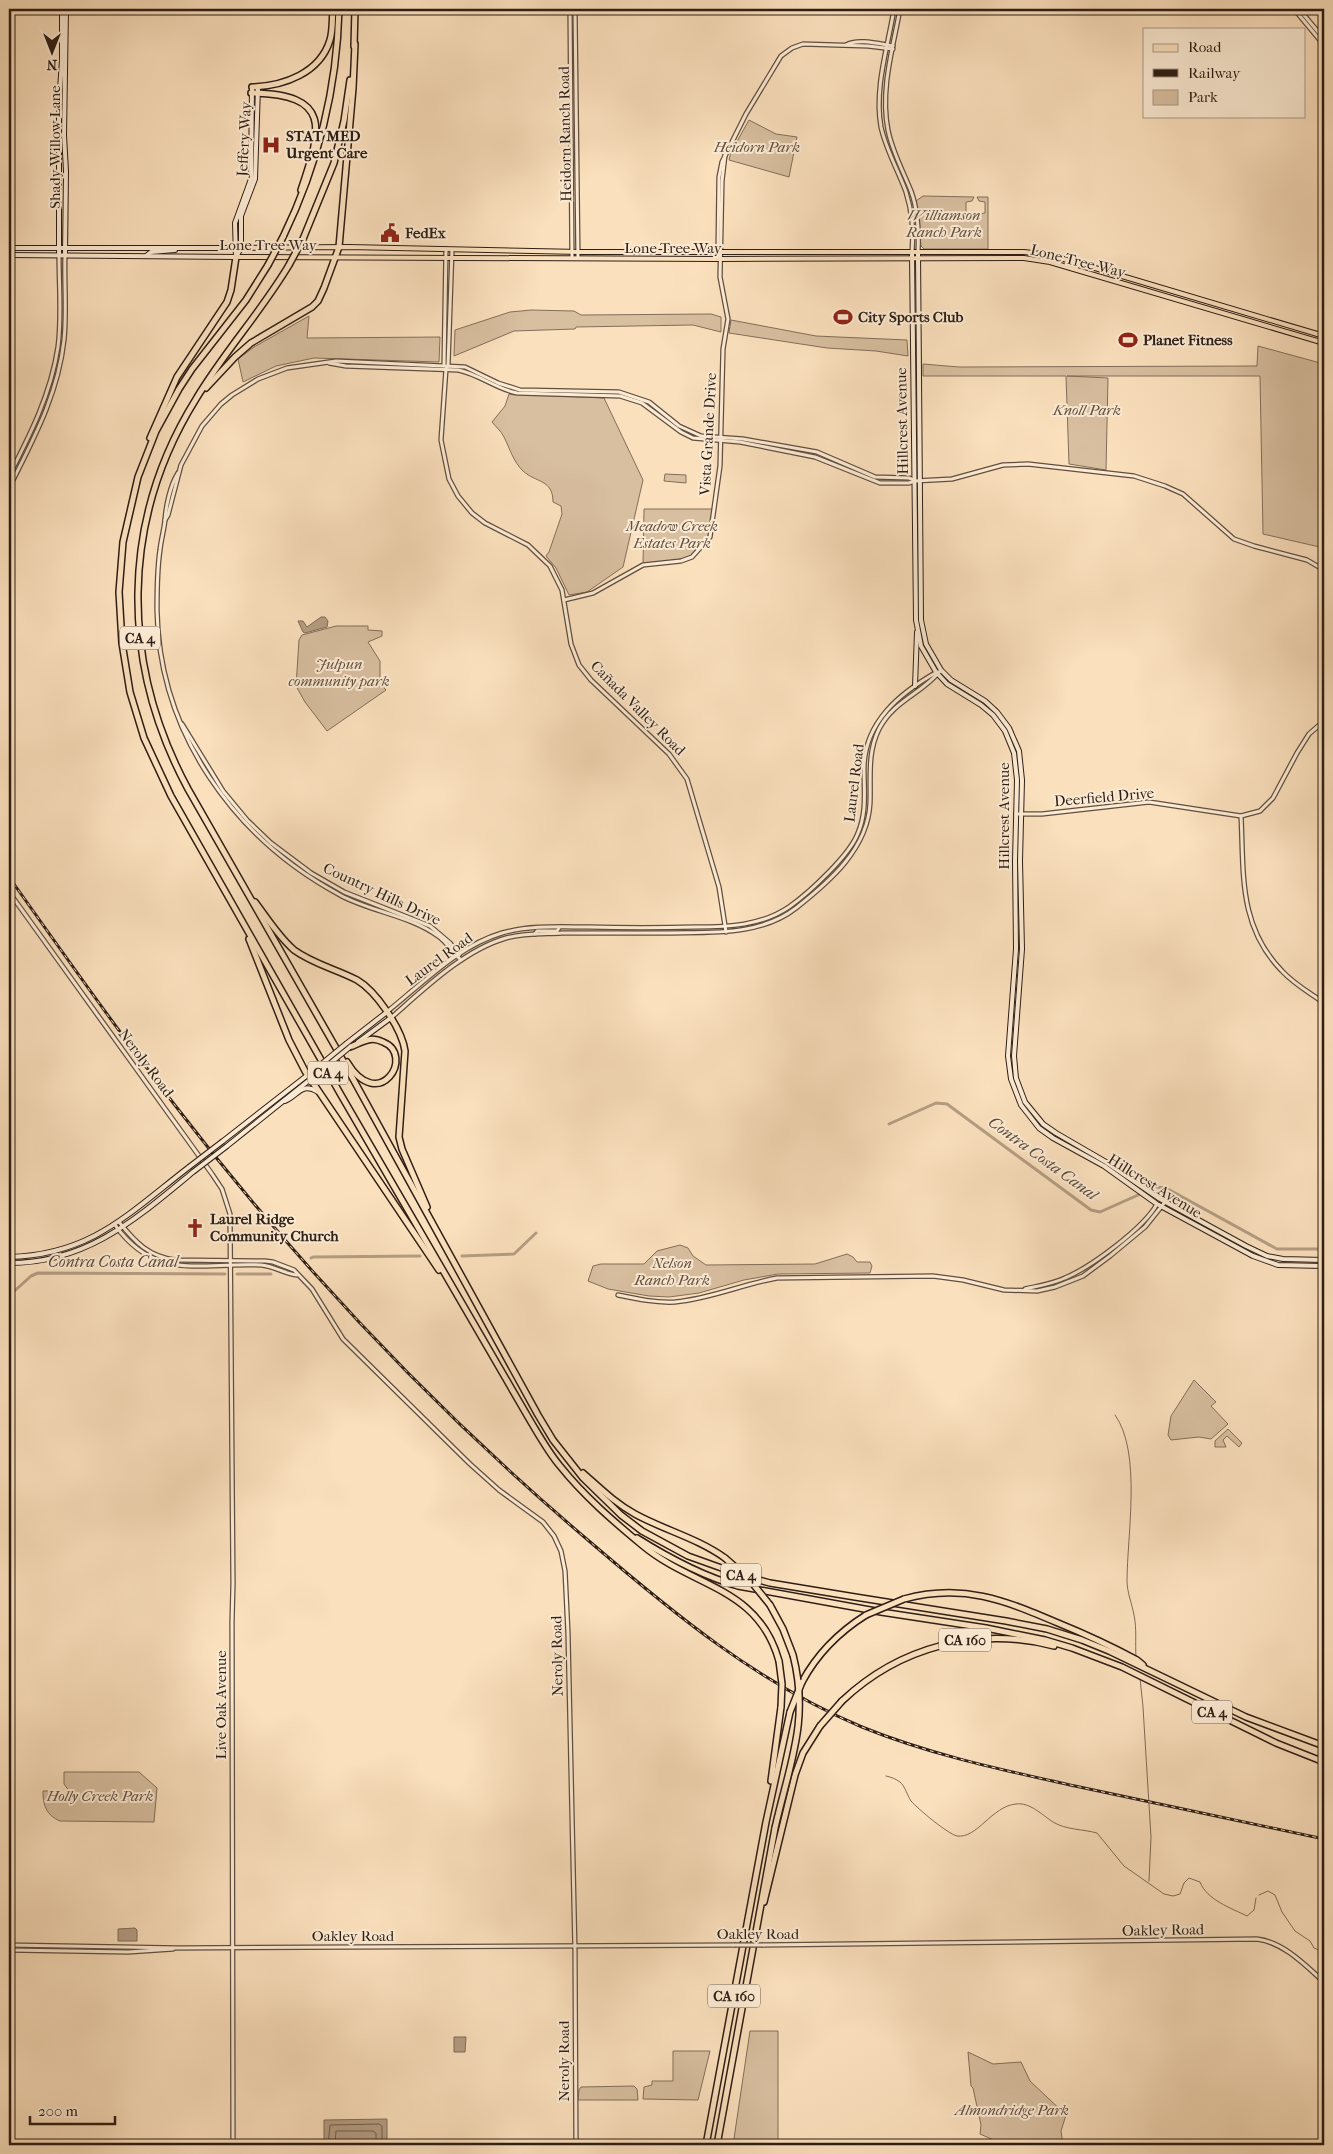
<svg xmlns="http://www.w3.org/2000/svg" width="1333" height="2154" font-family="'IM FELL French Canon',serif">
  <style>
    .green { fill: #d8bfa0; stroke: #836e5a }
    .water { fill: #b59e84; stroke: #7f6b58 }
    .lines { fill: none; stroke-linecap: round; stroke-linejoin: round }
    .shore { stroke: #725e4c; stroke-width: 1 }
    .stream { stroke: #7f6b58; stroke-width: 1 }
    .canal { stroke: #b59e84; stroke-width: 3 }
    .tertiary-casing { stroke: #614e3f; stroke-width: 5.5 }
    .secondary-casing { stroke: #2e1e15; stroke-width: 6 }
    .primary-casing { stroke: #2e1e15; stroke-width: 6 }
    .motorway-casing { stroke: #2e1e15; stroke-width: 8 }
    .tertiary { stroke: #fcebd4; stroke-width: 3 }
    .secondary { stroke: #fcebd4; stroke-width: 4 }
    .primary { stroke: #fbe0bd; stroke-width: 4 }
    .motorway { stroke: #fbe0bd; stroke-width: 5 }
    .rail-casing { stroke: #2e1e15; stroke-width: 3 }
    .rail { stroke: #fcebd4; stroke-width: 1; stroke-dasharray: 4; stroke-linecap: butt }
    .tertiary-bridge-casing { stroke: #614e3f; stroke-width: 5.5; stroke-linecap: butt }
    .secondary-bridge-casing { stroke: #2e1e15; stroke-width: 6; stroke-linecap: butt }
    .motorway-bridge-casing { stroke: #2e1e15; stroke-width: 8; stroke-linecap: butt }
    .tertiary-bridge { stroke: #fcebd4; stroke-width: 3 }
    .secondary-bridge { stroke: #fcebd4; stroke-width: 4 }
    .motorway-bridge { stroke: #fbe0bd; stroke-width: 5 }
    .labels { text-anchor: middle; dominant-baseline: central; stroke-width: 4; stroke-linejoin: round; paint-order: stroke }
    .shield { fill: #fcebd4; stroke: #6c5c4e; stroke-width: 1 }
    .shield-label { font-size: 14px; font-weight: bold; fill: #2e1e15 }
    .street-label { font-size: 15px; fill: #2e1e15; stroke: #fcebd4 }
    .poi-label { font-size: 15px; font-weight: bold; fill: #2e1e15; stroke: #fcebd4; text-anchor: start }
    .park-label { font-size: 15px; font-style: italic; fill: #614e3f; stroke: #fcebd4 }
    .water-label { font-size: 16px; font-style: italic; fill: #5d4b3c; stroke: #fcebd4 }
  </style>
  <rect width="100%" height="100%" fill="#fbe0bd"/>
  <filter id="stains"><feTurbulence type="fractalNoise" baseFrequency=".004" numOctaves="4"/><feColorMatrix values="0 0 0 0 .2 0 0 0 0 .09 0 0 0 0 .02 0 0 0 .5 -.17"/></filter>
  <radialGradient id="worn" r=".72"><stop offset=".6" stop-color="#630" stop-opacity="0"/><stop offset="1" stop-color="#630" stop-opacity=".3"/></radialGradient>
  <g class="green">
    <polygon points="749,120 776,134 797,137 789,177 729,160 731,152"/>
    <polygon points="923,196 974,197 972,201 966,202 966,213 970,215 985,213 985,202 979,201 977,197 988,197 988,249 924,249 921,246 916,201"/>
    <polygon points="531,310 574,311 581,315 711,314 721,317 721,332 693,325 576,327 575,329 514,331 454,356 455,330 510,312"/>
    <polygon points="309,316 307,338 440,337 439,362 314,358 276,366 243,382 238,359 254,347"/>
    <polygon points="731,320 816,336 907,340 908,356 876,351 827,348 729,333"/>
    <polygon points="1258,346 1324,364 1324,548 1263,534 1260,376 1067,376 1108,378 1106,470 1069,464 1066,376 923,376 923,364 959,367 1257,366"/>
    <path d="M509,394L604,398L643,480L623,567L587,592L569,595L556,568L546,556L549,552L562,514L561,506L553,502C553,479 536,483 523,471C513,461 510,449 504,437C501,431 496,427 492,422L505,406Z"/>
    <polygon points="665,474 686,475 686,483 664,481"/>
    <polygon points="644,509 715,509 710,537 692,557 681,561 643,565"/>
    <polygon points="336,626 368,626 368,630 382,631 382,636 368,642 380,661 380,683 386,690 327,731 305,702 296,686 299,640 302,635"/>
    <polygon points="680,1245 688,1248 693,1256 706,1265 815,1264 847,1254 853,1257 857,1262 870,1262 872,1266 870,1273 778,1274 744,1280 699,1293 669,1297 649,1296 608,1289 588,1281 593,1266 601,1264 644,1264 657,1251"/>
    <polygon points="1194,1380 1216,1402 1211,1406 1228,1424 1211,1439 1199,1437 1171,1440 1168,1435 1171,1416"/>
    <polygon points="1228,1429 1242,1443 1239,1447 1227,1436 1223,1440 1226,1447 1215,1447 1215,1441"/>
    <path d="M64,1772H139L157,1788L154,1822L60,1821C46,1815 43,1805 43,1791H58L62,1796L67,1794L69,1791L64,1784Z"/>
    <polygon points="750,2031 778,2031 778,2145 733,2145"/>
    <polygon points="673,2051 710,2051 698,2100 643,2099 644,2087 652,2085 652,2081 673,2081"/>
    <polygon points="968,2052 993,2064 1021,2062 1030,2081 1066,2115 1061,2131 1063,2145 1005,2145 980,2134 981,2125 973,2088 971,2086"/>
    <polygon points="634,2086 637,2089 638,2100 578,2100 579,2090 581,2087"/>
  </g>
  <g class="water">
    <polygon points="321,617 325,617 328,621 327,627 305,633 303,632 298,621 303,621 307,627"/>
    <polygon points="135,1928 137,1930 137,1941 118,1941 118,1929"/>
    <polygon points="454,2037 466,2037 465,2052 454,2052"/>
    <polygon points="387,2119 387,2145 324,2145 324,2120"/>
  </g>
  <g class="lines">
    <g class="shore">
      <polyline points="328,2145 330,2125 379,2124 382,2126 382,2145"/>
      <polyline points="335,2145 336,2131 373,2131 376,2133 376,2145"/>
    </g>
    <g class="stream">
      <path d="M1115,1415C1142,1452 1127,1536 1127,1581C1127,1592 1132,1604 1134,1615C1137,1629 1135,1643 1136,1657"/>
      <polyline points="1140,1678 1143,1707 1151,1837 1149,1881"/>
      <path d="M886,1776C891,1777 896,1779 900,1782C905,1786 907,1795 911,1801C918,1809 948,1834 957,1836C977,1839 992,1806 1016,1804C1030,1802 1042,1815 1053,1822C1066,1830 1083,1829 1097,1833L1124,1866L1164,1894L1173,1896L1180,1894L1184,1883L1189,1878L1200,1882C1207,1900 1231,1908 1247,1916L1254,1910L1256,1898"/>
      <polyline points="1259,1895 1268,1891 1275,1895 1282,1912 1295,1931 1310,1941 1314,1948 1324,1952"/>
    </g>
    <g class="canal">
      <polyline points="889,1124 936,1103 947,1104 1091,1210 1100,1212 1156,1187 1166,1188 1277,1249 1324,1249"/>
      <polyline points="462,1256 514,1254 536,1233"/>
      <polyline points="311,1258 313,1257 420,1256"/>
      <polyline points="237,1274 271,1274"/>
      <polyline points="9,1296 31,1276 38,1273 225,1274"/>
    </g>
    <g class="tertiary-casing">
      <g id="tertiary">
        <polyline points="570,9 572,258"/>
        <polyline points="575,9 578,258"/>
        <path d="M894,9C888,47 874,88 881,127C886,150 898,170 906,192C912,211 914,232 912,253"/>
        <path d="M900,9C893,48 880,90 888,130C892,151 903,171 911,191C918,210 919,232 918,252"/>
        <polyline points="1294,9 1324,45"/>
        <polyline points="1299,9 1324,39"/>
        <path d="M846,45C857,38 880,44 893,46"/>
        <polyline points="452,250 448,366 446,369 441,440 449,479 458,496 472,513 485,523 528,545 550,566 562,590 571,644 579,665 591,680 669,754 687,779 719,887 726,932"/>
        <polyline points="720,259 718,252 719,177 722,162 746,114 781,56 792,48 803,44 868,46 893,49"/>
        <path d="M329,363L346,366L458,370C479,374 496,389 517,393L620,396L642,403L681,432L693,438L740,442L815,457L880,483H909L915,481L952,479L1003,465L1028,464L1134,476L1165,486L1183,494L1234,539L1254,546L1307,560L1324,570"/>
        <polyline points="444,366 446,250"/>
        <path d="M178,473C170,486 166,506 165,520C164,530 161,540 160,550C157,570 157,590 157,610C159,733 234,838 340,895C371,912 409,915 438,936C447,942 453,953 461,960"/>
        <path d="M9,476C30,435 51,394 58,347C62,317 59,286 59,255"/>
        <path d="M9,488C33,440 58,395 64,340C67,312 64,284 65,255"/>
        <polyline points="165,520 168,515 181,465 202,426 221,404 232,395 258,379 287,368 336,361 465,367 498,383 520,390 619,392 649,402 679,426 701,436 743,439 817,452 875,477 909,478 914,480"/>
        <polyline points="564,600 593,593 643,565 681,561 692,557 710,537 720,466 723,349 728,319 720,277 722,181 725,155"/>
        <polyline points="182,724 223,791 247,820 271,843 311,873 344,892 430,926 450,943 459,955"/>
        <polyline points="1016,814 1042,814 1149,802 1241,816 1260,811 1273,798 1297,753 1309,734 1324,721"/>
        <path d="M1241,816C1244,873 1238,926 1282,971C1294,984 1310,993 1324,1003"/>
        <polyline points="9,892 212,1174 222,1189 230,1214 233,1584 232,1622 233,2145"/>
        <polyline points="535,934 537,931 557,931 559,928"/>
        <path d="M388,1011C423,983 458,946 502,933C530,925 561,927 589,927C624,928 660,928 695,927C728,927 761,926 789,907C809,893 850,855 858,833C867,812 864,791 864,769C864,722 900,693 937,672"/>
        <path d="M392,1017C424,989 464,950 506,938C524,933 544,934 562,933C598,933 633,933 668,933C711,932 760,936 796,908C829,882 868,849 870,803C871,778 867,753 879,729C894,700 922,694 941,670"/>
        <path d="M119,1222C135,1242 149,1257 176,1260L265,1261L273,1262L294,1270L312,1289L343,1339L470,1464L499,1490L543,1522L554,1536L561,1551L565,1571L568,1633L575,1951L576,2145"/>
        <path d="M115,1225C156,1282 200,1262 261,1265C274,1266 285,1274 297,1275"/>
        <path d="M1025,1289C1038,1286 1052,1284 1065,1278C1091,1267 1144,1228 1157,1204"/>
        <path d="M618,1295C637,1299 656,1303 675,1302C710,1299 743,1284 777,1278L933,1276L963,1280L1004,1290L1037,1291L1055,1287L1083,1276L1110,1256L1145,1227L1165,1202"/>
        <polyline points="9,1945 178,1948 734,1945"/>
        <path d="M763,1945L1257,1939C1283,1942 1305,1965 1324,1982"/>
        <polyline points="9,1950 128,1952 173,1949"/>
      </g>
    </g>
    <g class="secondary-casing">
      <g id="secondary">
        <polyline points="9,248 234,248"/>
        <polyline points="912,253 916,620 921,646 936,672 947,684 981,705 993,715 1005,731 1014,753 1017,780 1015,861 1016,949 1008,1056 1011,1079 1021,1105 1039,1128 1053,1138 1104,1166 1157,1204 1253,1256 1278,1265 1324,1266"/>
        <polyline points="918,253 921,620 926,644 941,670 951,680 985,701 997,712 1009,728 1019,751 1022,780 1020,861 1022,949 1014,1056 1016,1078 1025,1102 1043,1124 1056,1133 1106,1162 1160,1199 1246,1246 1267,1256 1283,1259 1324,1260"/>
        <polyline points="9,255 236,257"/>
        <polyline points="59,255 59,105 62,60 62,9"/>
        <polyline points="65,255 66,171 64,135 66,9"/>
        <polyline points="146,256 151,252 175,250"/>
        <polyline points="236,257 241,248 241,216 255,179 258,87"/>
        <polyline points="236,257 235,223 251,179 252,87"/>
        <polyline points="915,686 917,632"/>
        <polyline points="358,1042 392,1017"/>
        <polyline points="347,1043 387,1012"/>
        <path d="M285,1101C299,1095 301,1082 318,1092"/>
        <polyline points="223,1141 314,1070"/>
        <polyline points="227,1146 317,1074"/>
        <path d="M9,1257C91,1255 128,1214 189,1167"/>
        <path d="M9,1263C87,1263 136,1219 193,1172"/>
      </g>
    </g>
    <g class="primary-casing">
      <g id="primary">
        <polyline points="234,248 349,247 581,252 1024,252 1050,255 1095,268 1324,336"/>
        <polyline points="236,257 720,259 1024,258 1050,262 1324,343"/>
      </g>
    </g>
    <g class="motorway-casing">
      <g id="motorway">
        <polyline points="354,46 355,9"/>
        <path d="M252,87C284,86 320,73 330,40C333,30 332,19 333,9"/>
        <path d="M251,93C332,94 322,128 301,190"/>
        <path d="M283,237C318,165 337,89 339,9"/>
        <polyline points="303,239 334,163 344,121 350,80"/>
        <path d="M268,265L246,300L192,369L179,389L156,431L138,477L123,542L119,592L122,643L130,692L144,738L171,796L341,1095L531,1422C540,1437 549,1453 560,1466C584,1496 613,1521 642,1545C693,1588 758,1586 779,1661"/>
        <path d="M289,265C261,312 224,352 196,399C120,521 120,663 188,789L336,1048L538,1415L553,1440L583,1478L621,1515L642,1531L688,1556L741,1575L770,1583L855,1597L1006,1621L1047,1629L1082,1640L1109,1651L1246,1717L1324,1746"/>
        <polyline points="206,388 235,357 251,343 312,307 318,301 324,288 339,247 353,88 355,44"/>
        <polyline points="150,438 177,377 227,302 231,290 236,257"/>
        <path d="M255,902C268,919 278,936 294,950C313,964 336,969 357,980C376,991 402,1029 405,1051L399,1137L402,1149L427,1207"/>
        <polyline points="249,939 289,1040 305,1071 439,1270"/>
        <path d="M347,1062C379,1115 416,1055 383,1042C379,1040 373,1038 368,1040C362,1041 356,1045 350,1047"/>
        <path d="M583,1473C600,1488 615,1503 635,1514C664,1530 697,1538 725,1558"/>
        <path d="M637,1538C669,1558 702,1576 738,1586L881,1612L986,1628L1045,1640L1072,1648L1122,1667L1276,1743L1324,1762"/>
        <path d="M904,1599C963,1583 1004,1600 1058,1623C1085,1634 1111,1646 1137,1660L1143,1665"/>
        <polyline points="770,1605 783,1629 793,1655"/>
        <path d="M802,1682C817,1654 839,1632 866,1615"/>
        <path d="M842,1701C899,1647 977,1626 1054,1646"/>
        <polyline points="771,1781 781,1707"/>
        <polyline points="764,1902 795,1775 803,1753 820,1726"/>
        <polyline points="706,2145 766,1822 790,1712"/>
        <polyline points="717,2145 775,1828"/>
      </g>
    </g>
    <use href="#tertiary" class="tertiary"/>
    <use href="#secondary" class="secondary"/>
    <use href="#primary" class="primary"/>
    <use href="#motorway" class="motorway"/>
    <g class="rail-casing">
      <path id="rail" d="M9,877C63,953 117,1030 174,1104C296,1263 436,1411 589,1541C673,1613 759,1684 862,1727C931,1755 1003,1770 1075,1786C1158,1804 1241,1821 1324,1839"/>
    </g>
    <use href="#rail" class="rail"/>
    <g class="tertiary-bridge-casing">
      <polyline id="tertiary-bridge" points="734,1945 763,1945"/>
    </g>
    <g class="secondary-bridge-casing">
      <g id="secondary-bridge">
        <polyline points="314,1070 347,1043"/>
        <polyline points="317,1074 350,1047"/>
        <polyline points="189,1167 223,1141"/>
        <polyline points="193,1172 227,1146"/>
      </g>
    </g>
    <g class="motorway-bridge-casing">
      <g id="motorway-bridge">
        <polyline points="268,265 283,237"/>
        <polyline points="289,265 303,239"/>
        <polyline points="725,1558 749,1579 770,1605"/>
        <polyline points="866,1615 904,1599"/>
        <polyline points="779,1661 782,1684 781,1707"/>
        <polyline points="790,1712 802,1682"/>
        <polyline points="820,1726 842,1701"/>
        <path d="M775,1828C789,1765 810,1721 793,1655"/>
      </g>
    </g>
    <use href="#tertiary-bridge" class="tertiary-bridge"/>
    <use href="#secondary-bridge" class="secondary-bridge"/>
    <use href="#motorway-bridge" class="motorway-bridge"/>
  </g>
  <defs>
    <g id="hospital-bare" transform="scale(1.5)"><path d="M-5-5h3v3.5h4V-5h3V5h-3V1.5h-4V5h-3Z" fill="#8f2418" stroke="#fcebd4" stroke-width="2.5" paint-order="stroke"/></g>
    <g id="civic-bare" transform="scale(1.5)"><path d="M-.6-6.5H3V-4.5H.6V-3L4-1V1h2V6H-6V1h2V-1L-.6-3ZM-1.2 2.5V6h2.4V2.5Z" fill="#8f2418" stroke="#fcebd4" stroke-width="2.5" paint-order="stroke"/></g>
    <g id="stadium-bare" transform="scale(1.5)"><path d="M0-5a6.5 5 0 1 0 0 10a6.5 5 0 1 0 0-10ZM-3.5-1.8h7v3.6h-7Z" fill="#8f2418" stroke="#fcebd4" stroke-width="2.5" paint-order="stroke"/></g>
    <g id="church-bare" transform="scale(1.5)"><path d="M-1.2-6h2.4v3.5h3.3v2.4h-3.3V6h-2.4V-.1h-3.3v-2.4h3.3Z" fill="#8f2418" stroke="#fcebd4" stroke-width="2.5" paint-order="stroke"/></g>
  </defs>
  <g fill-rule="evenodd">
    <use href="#hospital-bare" x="271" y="145"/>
    <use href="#civic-bare" x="390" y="233"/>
    <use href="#stadium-bare" x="843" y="317"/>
    <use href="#stadium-bare" x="1128" y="340"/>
    <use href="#church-bare" x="195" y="1228"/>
  </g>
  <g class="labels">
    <g class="shield">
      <rect x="120" y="626.5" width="40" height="23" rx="4"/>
      <rect x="308" y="1061.5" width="40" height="23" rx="4"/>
      <rect x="721" y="1563.5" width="40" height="23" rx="4"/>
      <rect x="939" y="1628.5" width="52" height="23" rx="4"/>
      <rect x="1192" y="1700.5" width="40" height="23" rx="4"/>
      <rect x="708" y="1984.5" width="52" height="23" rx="4"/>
    </g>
    <g class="shield-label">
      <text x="140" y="638">CA 4</text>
      <text x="328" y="1073">CA 4</text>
      <text x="741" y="1575">CA 4</text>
      <text x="965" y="1640">CA 160</text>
      <text x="1212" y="1712">CA 4</text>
      <text x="734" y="1996">CA 160</text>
    </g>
    <g class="street-label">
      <text transform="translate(565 134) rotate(-91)">Heidorn Ranch Road</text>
      <text transform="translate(244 139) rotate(-87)">Jeffery Way</text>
      <text transform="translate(55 147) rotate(-90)">Shady Willow Lane</text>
      <text x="268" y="245">Lone Tree Way</text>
      <text x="673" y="248">Lone Tree Way</text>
      <text transform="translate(1078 261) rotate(14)">Lone Tree Way</text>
      <text transform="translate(902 421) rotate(-91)">Hillcrest Avenue</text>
      <text transform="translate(708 434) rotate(-87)">Vista Grande Drive</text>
      <text transform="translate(638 708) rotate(45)">Cañada Valley Road</text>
      <text transform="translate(854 783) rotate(-83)">Laurel Road</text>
      <text transform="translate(1104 797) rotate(-5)">Deerfield Drive</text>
      <text transform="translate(1004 816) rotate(-90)">Hillcrest Avenue</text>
      <text transform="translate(382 894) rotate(25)">Country Hills Drive</text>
      <text transform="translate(439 959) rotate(-36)">Laurel Road</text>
      <text transform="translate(146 1063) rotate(53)">Neroly Road</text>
      <text transform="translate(1155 1186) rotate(32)">Hillcrest Avenue</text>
      <text transform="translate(557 1656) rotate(-91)">Neroly Road</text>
      <text transform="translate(221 1705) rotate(-90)">Live Oak Avenue</text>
      <text transform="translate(1163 1930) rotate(-1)">Oakley Road</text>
      <text x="758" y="1934">Oakley Road</text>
      <text x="353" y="1936">Oakley Road</text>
      <text transform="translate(564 2061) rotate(-90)">Neroly Road</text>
    </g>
    <g class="poi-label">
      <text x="286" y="136">STAT MED<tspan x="286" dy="17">Urgent Care</tspan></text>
      <text x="405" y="233">FedEx</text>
      <text x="858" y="317">City Sports Club</text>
      <text x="1143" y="340">Planet Fitness</text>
      <text x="210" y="1219">Laurel Ridge<tspan x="210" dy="17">Community Church</tspan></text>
    </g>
    <g class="park-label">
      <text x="757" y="147">Heidorn Park</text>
      <text x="944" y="215">Williamson<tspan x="944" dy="17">Ranch Park</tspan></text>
      <text x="1087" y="410">Knoll Park</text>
      <text x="672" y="526">Meadow Creek<tspan x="672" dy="17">Estates Park</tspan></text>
      <text x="339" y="664">Julpun<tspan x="339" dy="17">community park</tspan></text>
      <text x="672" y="1263">Nelson<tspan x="672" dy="17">Ranch Park</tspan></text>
      <text x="100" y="1796">Holly Creek Park</text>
      <text x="1012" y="2110">Almondridge Park</text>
    </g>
    <g class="water-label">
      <text transform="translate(1043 1158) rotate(36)">Contra Costa Canal</text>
      <text x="113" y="1261">Contra Costa Canal</text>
    </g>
  </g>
  <rect width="1333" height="2154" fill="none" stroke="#fbe0bd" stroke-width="30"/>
  <rect x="10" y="10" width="1313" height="2134" fill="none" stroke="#2e1e15" stroke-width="2.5"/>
  <rect x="15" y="15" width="1303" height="2124" fill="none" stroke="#2e1e15"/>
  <rect x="1143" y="28" width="162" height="90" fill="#fcebd4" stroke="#aa9988"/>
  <rect x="1153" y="44" width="25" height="8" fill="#fbe0bd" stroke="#aa9988"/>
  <text x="1188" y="52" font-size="15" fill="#2e1e15">Road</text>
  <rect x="1153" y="69" width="25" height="8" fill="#2e1e15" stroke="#aa9988"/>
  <text x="1188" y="78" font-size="15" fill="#2e1e15">Railway</text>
  <rect x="1153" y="90" width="25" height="15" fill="#d8bfa0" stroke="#aa9988"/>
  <text x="1188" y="102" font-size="15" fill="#2e1e15">Park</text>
  <g transform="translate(52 52) rotate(180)" stroke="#fcebd4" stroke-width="4" paint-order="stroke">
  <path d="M0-4L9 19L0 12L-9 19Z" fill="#2e1e15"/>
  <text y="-8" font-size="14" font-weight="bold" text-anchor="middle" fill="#2e1e15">N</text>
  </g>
  <path d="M30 2116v8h85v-8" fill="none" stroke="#2e1e15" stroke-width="2.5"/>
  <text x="38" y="2116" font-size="15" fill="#2e1e15" stroke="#fcebd4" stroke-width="4" paint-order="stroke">200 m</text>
  <rect width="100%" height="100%" filter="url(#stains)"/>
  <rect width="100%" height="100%" fill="url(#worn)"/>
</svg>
